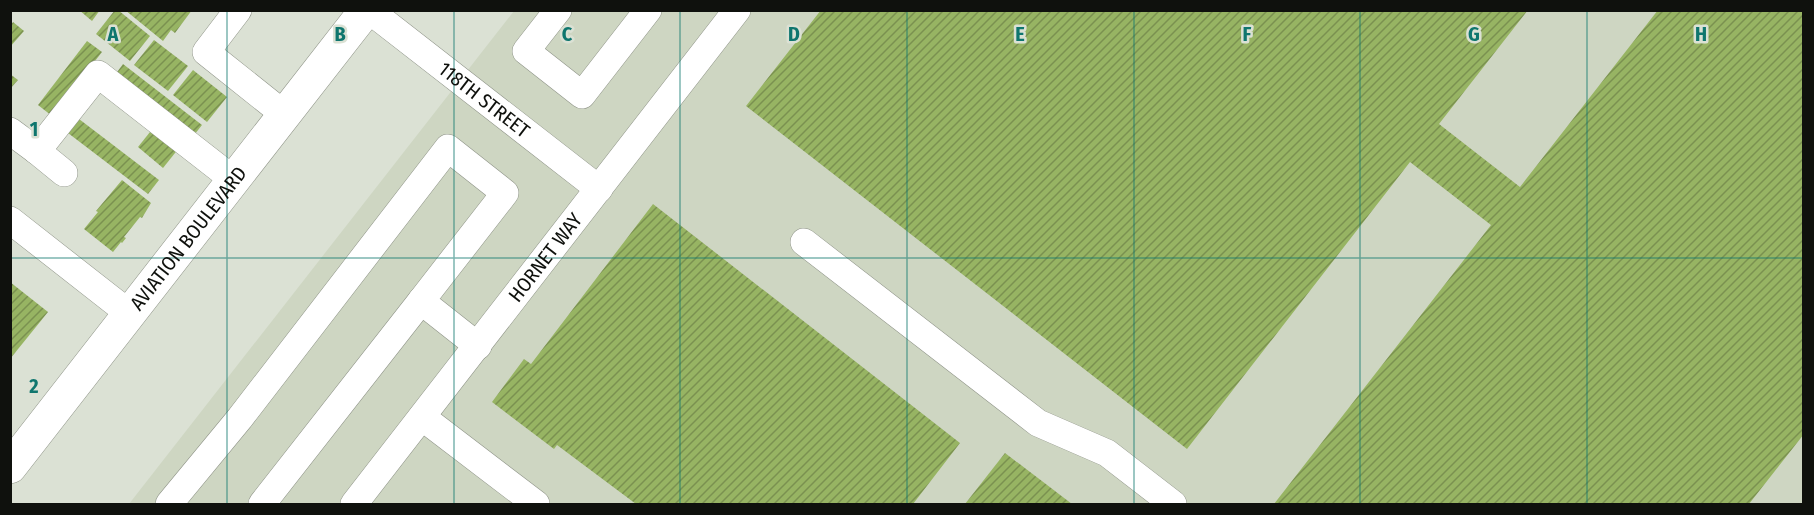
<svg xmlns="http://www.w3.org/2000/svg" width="1814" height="515" font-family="'Fira Sans Condensed',sans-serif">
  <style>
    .built { fill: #ced6c2 }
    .building { fill: url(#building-hatch) }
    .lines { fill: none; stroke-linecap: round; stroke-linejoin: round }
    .minor-casing { stroke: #8f9488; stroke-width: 28 }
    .major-casing { stroke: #8f9488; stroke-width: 34 }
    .minor { stroke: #fff; stroke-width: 27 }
    .major { stroke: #fff; stroke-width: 33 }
    .grid { fill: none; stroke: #0f766e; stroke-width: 1.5; stroke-opacity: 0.55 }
    .labels { text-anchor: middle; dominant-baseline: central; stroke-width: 5; stroke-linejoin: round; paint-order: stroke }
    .street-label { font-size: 20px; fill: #0f110d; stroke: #dbe1d4 }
    .grid-label { font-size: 20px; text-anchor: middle; font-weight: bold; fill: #0f766e; stroke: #dbe1d4; stroke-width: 5; stroke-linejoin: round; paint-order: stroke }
  </style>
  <defs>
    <pattern id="building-hatch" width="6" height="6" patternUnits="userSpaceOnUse" patternTransform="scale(1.5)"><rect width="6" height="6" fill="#97b463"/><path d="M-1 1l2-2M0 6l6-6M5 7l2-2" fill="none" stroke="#7a9150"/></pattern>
  </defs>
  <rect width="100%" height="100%" fill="#dbe1d4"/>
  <polygon class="built" points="514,11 1803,11 1803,504 129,504"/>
  <g class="building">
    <polygon points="79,10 100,10 92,21"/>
    <polygon points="115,10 118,10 150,36 130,61 96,34"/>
    <polygon points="125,10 192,10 175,33 171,30 163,41"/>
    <polygon points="821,10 1528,10 1439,124 1520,187 1658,10 1804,10 1804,434 1749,504 1274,504 1491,225 1410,162 1187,449 746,106"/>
    <polygon points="13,22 24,31 10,47 10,26"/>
    <polygon points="154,40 188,66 168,91 134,65"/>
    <polygon points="87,41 102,52 52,116 38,105"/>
    <polygon points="123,64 202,125 191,139 112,79"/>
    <polygon points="193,70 227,97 207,122 173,95"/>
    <polygon points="10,74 18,80 10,89"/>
    <polygon points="79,119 159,180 148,194 68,133"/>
    <polygon points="154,127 179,148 163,168 138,147"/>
    <polygon points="122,180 151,203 142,218 140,217 124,237 126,238 122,243 121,242 113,252 84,229 98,212 96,211"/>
    <polygon points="653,204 960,443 913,504 636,504 557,445 554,449 492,402 524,359 531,364"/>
    <polygon points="10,282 48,312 10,359"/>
    <polygon points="1005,453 1072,504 965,504"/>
  </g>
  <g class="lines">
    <g class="minor-casing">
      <g id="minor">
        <polyline points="238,10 206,52 285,115"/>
        <path id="s1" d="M369,10L599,189"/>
        <polyline points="558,10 526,51 582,95 648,10"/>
        <polyline points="10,131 37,151"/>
        <polyline points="64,173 37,151 98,74 234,180"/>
        <polyline points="10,220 130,314"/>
        <polyline points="804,242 1038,423 1107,453 1173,504"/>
        <polyline points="422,417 536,504"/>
        <polyline points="169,504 240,418 448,148 505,193 421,301 478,346"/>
        <polyline points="262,504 421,301"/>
        <path id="s2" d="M354,504L737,10"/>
      </g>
    </g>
    <g class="major-casing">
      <g id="major">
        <path id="s3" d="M10,467L366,10"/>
      </g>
    </g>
    <use href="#minor" class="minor"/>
    <use href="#major" class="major"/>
  </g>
  <path class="grid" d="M227,10V504M454,10V504M680,10V504M907,10V504M1134,10V504M1360,10V504M1587,10V504M10,258H1804"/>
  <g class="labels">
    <g class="street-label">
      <text stroke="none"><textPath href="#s1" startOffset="146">118TH STREET</textPath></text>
      <text stroke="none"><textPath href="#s3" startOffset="290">AVIATION BOULEVARD</textPath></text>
      <text stroke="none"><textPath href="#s2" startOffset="312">HORNET WAY</textPath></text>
    </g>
  </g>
  <g class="grid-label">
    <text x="113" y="41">A</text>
    <text x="340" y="41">B</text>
    <text x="567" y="41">C</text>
    <text x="794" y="41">D</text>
    <text x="1020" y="41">E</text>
    <text x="1247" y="41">F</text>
    <text x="1474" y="41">G</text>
    <text x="1701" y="41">H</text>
    <text x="34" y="136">1</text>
    <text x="34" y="393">2</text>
  </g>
  <rect width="1814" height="515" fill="none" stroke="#0f110d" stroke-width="24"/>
</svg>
